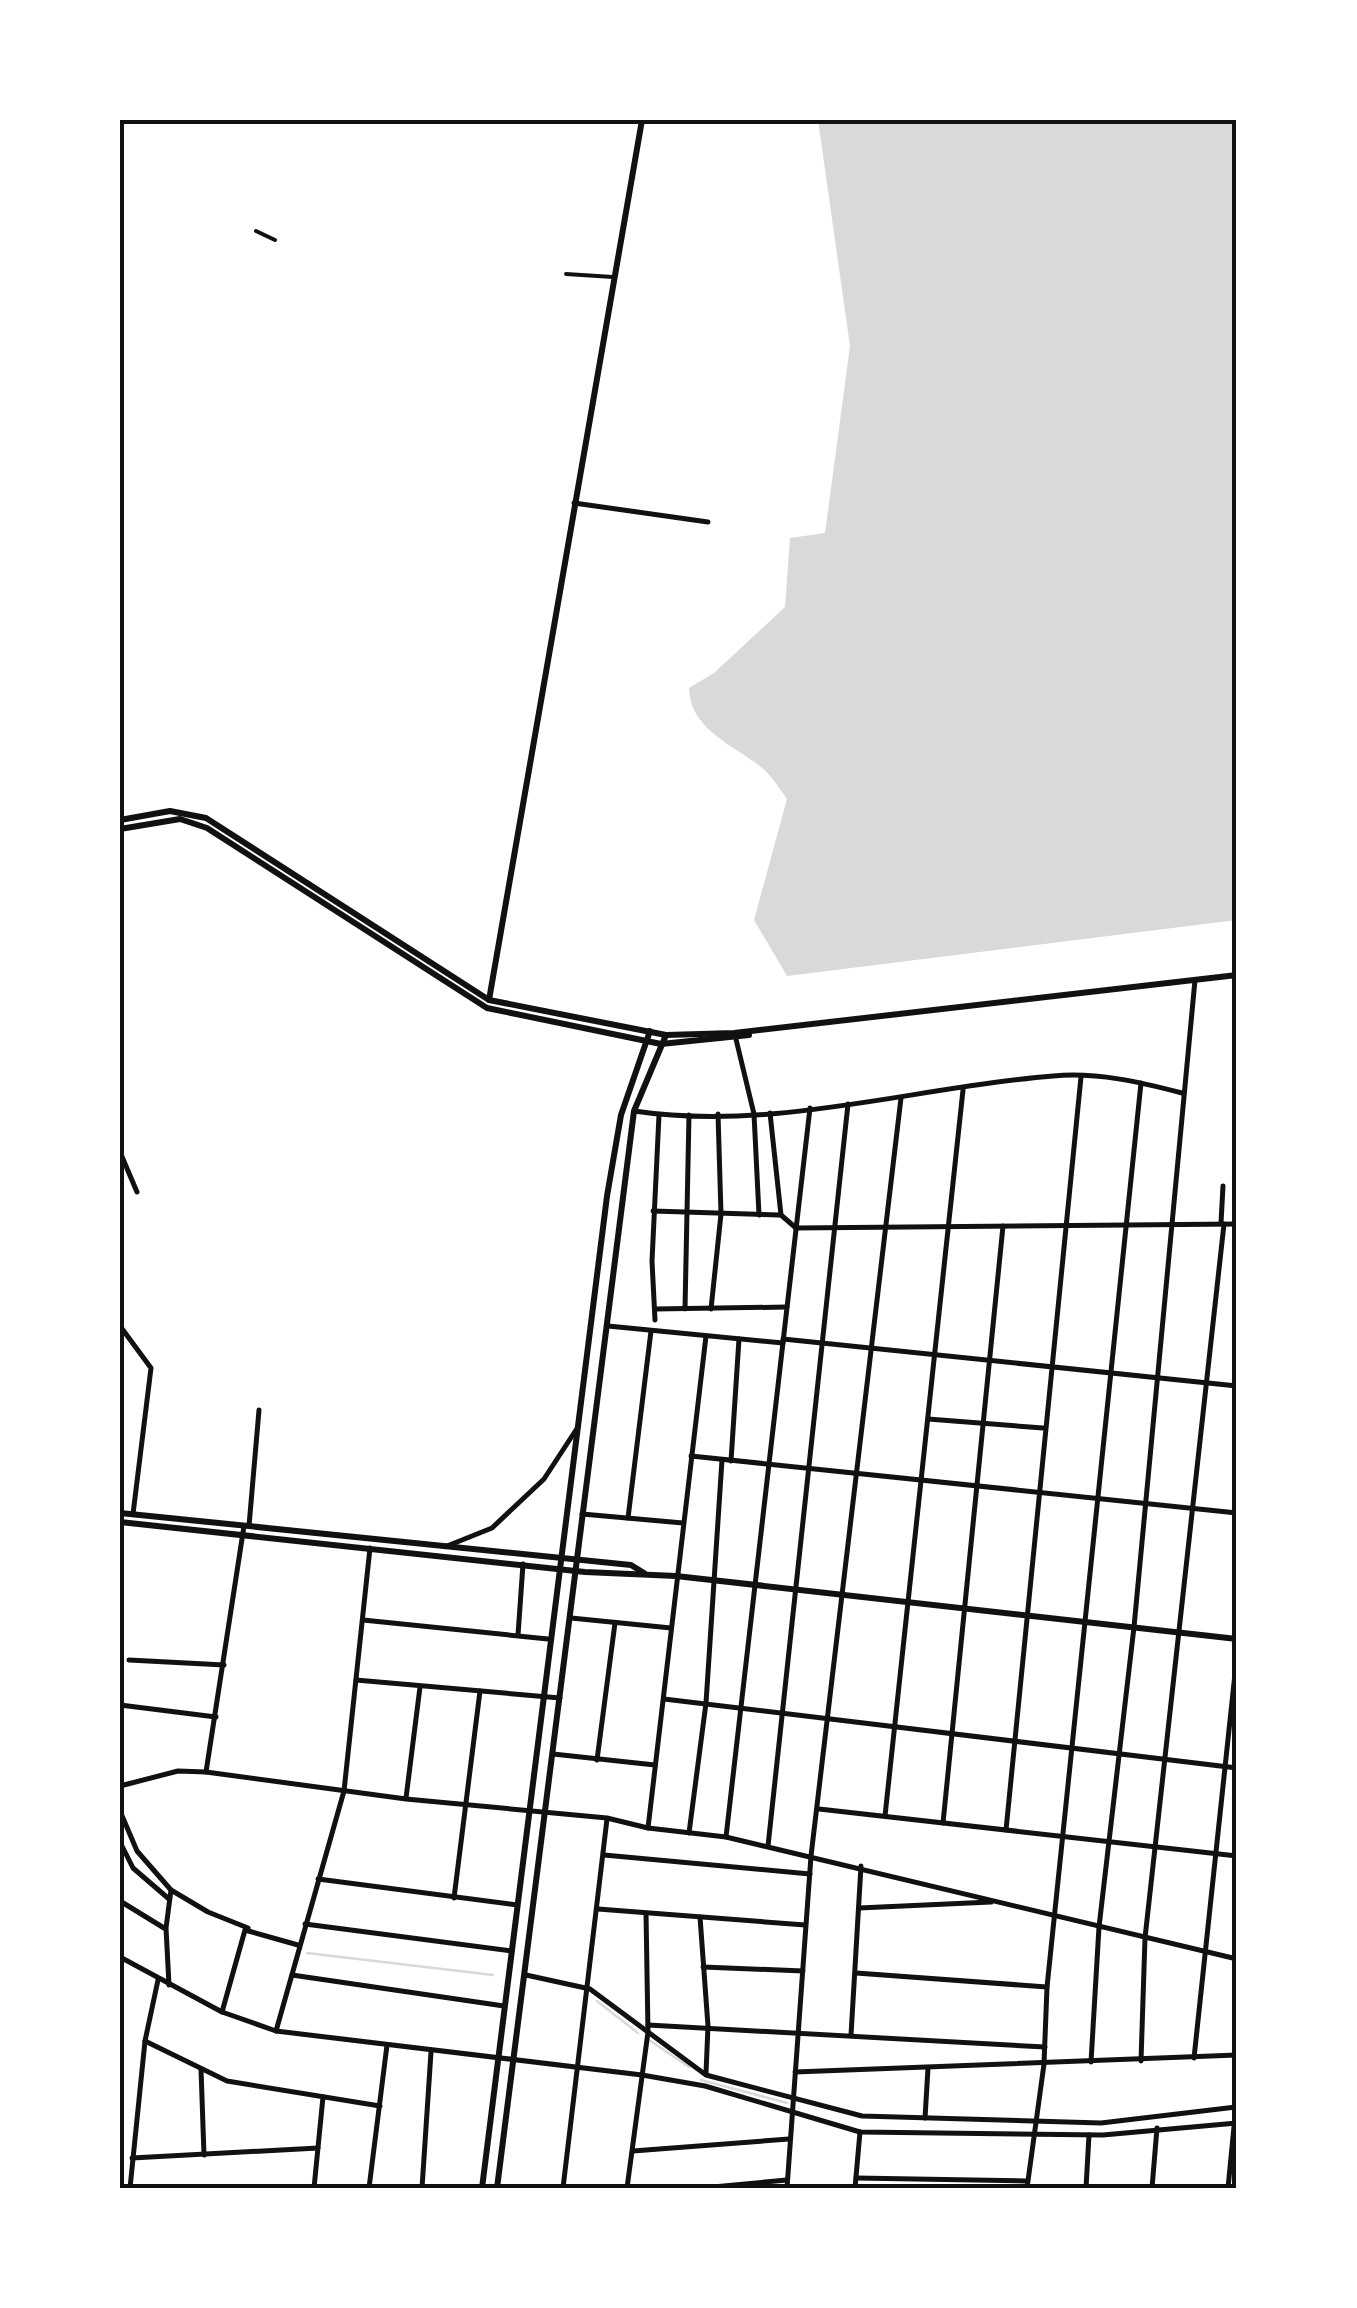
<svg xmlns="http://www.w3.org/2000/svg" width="1357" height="2308" font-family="Roboto,sans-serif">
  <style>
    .water { fill: #d9d9d9 }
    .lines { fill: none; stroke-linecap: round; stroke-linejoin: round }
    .stream { stroke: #d9d9d9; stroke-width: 2.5 }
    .pedestrian { stroke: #111; stroke-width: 4 }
    .minor { stroke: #111; stroke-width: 5 }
    .tertiary { stroke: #111; stroke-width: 6 }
    .secondary { stroke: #111; stroke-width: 6 }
    .neatline { fill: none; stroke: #111; stroke-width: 4 }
  </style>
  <rect width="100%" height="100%" fill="#fff"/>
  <path class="water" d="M818,120H1237V920L787,976L754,920L787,799C779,788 771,775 761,767C734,745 690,730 689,688L714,673L785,607L790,538L825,533L850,346Z"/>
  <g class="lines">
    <g class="stream">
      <polyline points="307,1953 493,1975"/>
      <polyline points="597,2001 638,2033"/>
      <polyline points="649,2040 689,2067"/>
      <polyline points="701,2080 787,2103"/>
    </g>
    <g class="pedestrian">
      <polyline points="256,231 275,240"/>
      <polyline points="566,274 613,277"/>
    </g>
    <g class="minor">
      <polyline points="574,503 708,522"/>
      <polyline points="735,1035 754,1114 759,1215"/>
      <path d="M634,1111C774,1132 915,1087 1053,1076C1097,1072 1140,1082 1182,1093"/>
      <polyline points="770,1113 781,1215 796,1228 1237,1224"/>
      <polyline points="120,1152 137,1192"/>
      <polyline points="653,1211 780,1215"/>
      <polyline points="1221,1223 1223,1186"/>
      <polyline points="655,1309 787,1307"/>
      <polyline points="685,1309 689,1115"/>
      <polyline points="711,1309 721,1214 718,1114"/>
      <polyline points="655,1320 652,1261 659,1115"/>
      <polyline points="120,1326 151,1368 133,1514"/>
      <polyline points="608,1326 783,1343"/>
      <polyline points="783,1339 1237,1386"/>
      <polyline points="928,1419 1043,1428"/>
      <polyline points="691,1456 1237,1513"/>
      <polyline points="731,1461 739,1339"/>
      <polyline points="582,1514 683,1523"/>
      <polyline points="628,1518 651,1331"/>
      <polyline points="249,1526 259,1410"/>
      <polyline points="447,1546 492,1528 544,1479 576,1430"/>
      <polyline points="571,1618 671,1628"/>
      <polyline points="363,1620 548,1639"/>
      <polyline points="518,1635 523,1564"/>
      <polyline points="129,1660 224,1665"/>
      <polyline points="356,1680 560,1698"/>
      <polyline points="664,1699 1237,1768"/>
      <polyline points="120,1705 216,1717"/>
      <polyline points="553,1754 655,1765"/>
      <polyline points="597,1760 615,1623"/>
      <polyline points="206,1772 244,1526"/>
      <polyline points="120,1786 178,1771 206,1772 406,1799 607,1818 648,1828 726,1837 1237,1959"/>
      <polyline points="406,1798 420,1687"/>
      <polyline points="819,1809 1237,1856"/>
      <polyline points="120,1811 137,1851 171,1890 166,1928 169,1985"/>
      <polyline points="885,1816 963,1090"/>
      <polyline points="943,1823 1003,1226"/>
      <polyline points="648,1828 706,1336"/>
      <polyline points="1006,1830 1081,1077"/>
      <polyline points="689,1833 706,1703 722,1460"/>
      <polyline points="726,1837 810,1108"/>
      <polyline points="120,1842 133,1868 169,1899"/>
      <polyline points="768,1846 848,1104"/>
      <polyline points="604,1855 810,1874"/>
      <polyline points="318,1879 517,1905"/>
      <polyline points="171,1890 208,1912 248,1928"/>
      <polyline points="454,1898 480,1691"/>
      <polyline points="120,1901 164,1928"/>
      <polyline points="859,1908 991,1902"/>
      <polyline points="598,1909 805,1925"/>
      <polyline points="700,1917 708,2026 706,2073"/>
      <polyline points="305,1924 512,1951"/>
      <polyline points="120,1957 222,2012 276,2031 642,2075 705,2086 860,2132 1103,2135 1237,2123"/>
      <polyline points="703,1967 803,1971"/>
      <polyline points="856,1973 1047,1987"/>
      <polyline points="292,1975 504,2006"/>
      <polyline points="526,1975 590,1989 706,2075 862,2116 1101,2123 1236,2107"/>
      <polyline points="222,2012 245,1930 298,1945"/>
      <polyline points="648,2025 1045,2047"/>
      <polyline points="276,2031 344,1791 370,1548"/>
      <polyline points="851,2035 861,1866"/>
      <polyline points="145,2041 227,2081 380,2106"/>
      <polyline points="1194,2058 1237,1655"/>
      <polyline points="1141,2061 1145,1938 1224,1224"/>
      <polyline points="1091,2062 1099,1927 1134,1627 1195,980"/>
      <polyline points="201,2069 204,2155"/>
      <polyline points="795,2072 1237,2055"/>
      <polyline points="925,2118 928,2068"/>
      <polyline points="633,2151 789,2139"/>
      <polyline points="132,2158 318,2148"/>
      <polyline points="856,2178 1027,2181"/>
      <polyline points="130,2188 145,2041 158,1980"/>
      <polyline points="314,2188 323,2097"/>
      <polyline points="369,2188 387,2045"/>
      <polyline points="422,2188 431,2052"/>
      <polyline points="563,2188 607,1819"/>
      <polyline points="627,2188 648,2032 646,1913"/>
      <polyline points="702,2188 787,2180"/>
      <polyline points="787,2188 811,1856 901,1098"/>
      <polyline points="855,2188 860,2132"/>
      <polyline points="1027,2188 1044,2064 1047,1987 1141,1083"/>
      <polyline points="1086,2188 1089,2135"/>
      <polyline points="1152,2188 1157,2128"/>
      <polyline points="1228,2188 1237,2096"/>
    </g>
    <g class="tertiary">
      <polyline points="489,1000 642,120"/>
      <polyline points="120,1513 631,1565 644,1573"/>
      <polyline points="120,1522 585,1572 676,1576 1237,1639"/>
    </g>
    <g class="secondary">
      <polyline points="120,820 170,811 206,818 489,1000 666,1035 734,1033 1237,975"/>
      <polyline points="120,829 180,819 207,828 487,1008 661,1044 749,1035"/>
      <polyline points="482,2188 607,1196 621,1115 650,1031"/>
      <polyline points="497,2188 634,1111 666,1035"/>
    </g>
  </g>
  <rect width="1357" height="2308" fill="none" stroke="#ffffff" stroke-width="245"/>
  <rect x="122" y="122" width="1112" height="2064" class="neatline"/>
</svg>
